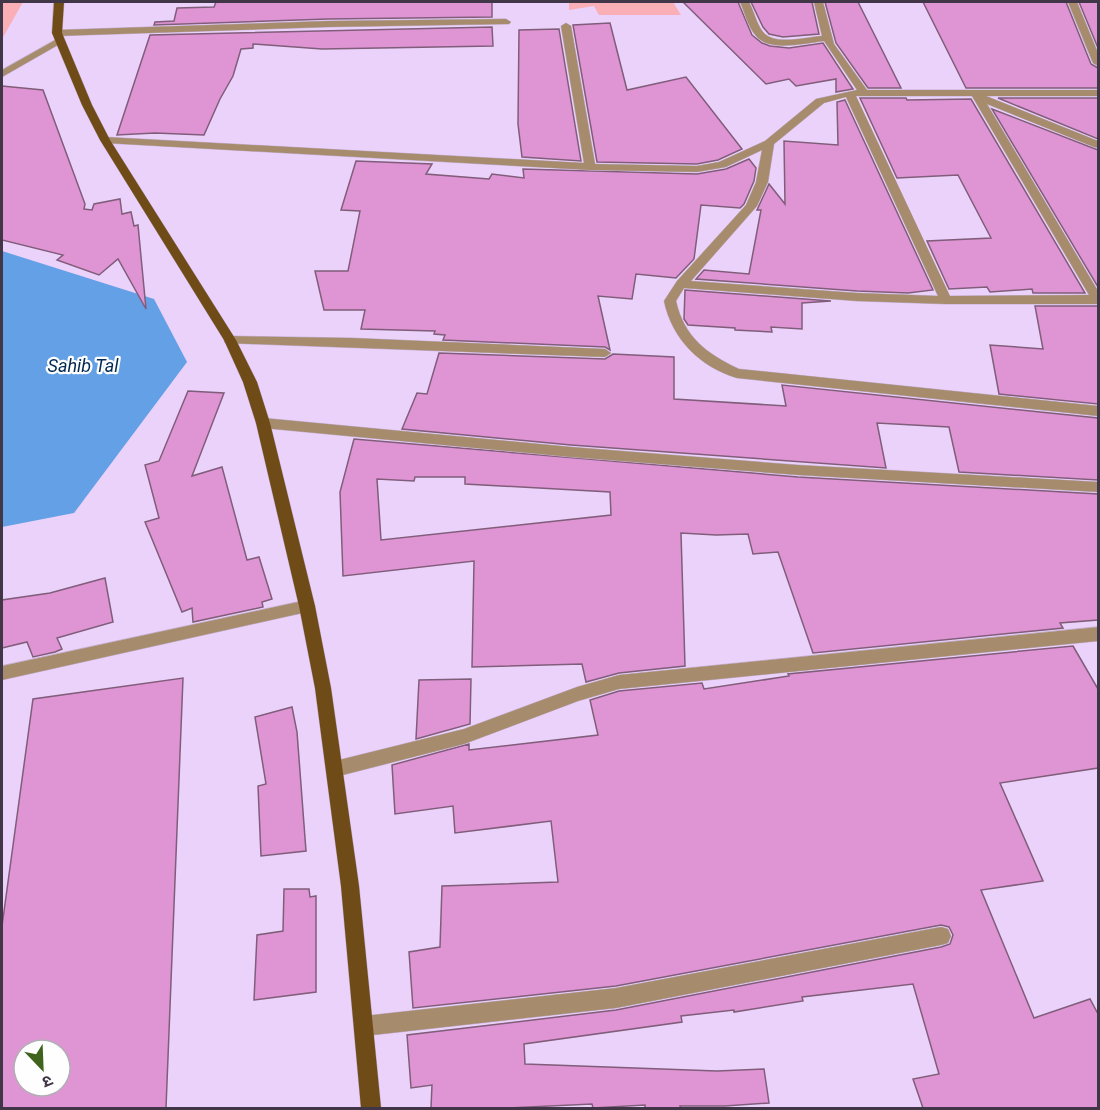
<svg xmlns="http://www.w3.org/2000/svg" width="1100" height="1110" font-family="Roboto,'Noto Sans Devanagari',sans-serif">
  <style>
    .green { fill: #faaeb5 }
    .water { fill: #63a0e5 }
    .building { fill: #df95d3; stroke: #805d7a; stroke-width: 1.5; fill-rule: evenodd }
    .lines { fill: none; stroke-linecap: round; stroke-linejoin: round }
    .minor-casing { stroke: #c5b0d3; stroke-width: 1 }
    .major-casing { stroke: #c5b0d3; stroke-width: 1 }
    .minor { fill: #a68c6d; fill-rule: evenodd }
    .major { fill: #6e4b17; fill-rule: evenodd }
    .labels { text-anchor: middle; dominant-baseline: central; stroke-width: 4.5; stroke-linejoin: round; paint-order: stroke }
    .water-label { font-size: 18px; font-style: italic; fill: #002953; stroke: #fefefe }
  </style>
  <rect width="100%" height="100%" fill="#ebd2fb"/>
  <g class="green">
    <polygon points="2,2 23,2 2,39"/>
    <polygon points="569,2 673,2 681,15 599,15 594,6 569,10"/>
  </g>
  <polygon class="water" points="2,251 154,299 187,362 74,513 2,527"/>
  <g class="building">
    <polygon points="216,2 492,2 492,17 328,19 154,25 155,22 174,21 177,8 214,7"/>
    <polygon points="683,2 738,2 752,35 762,43 770,46 789,48 823,43 853,89 836,92 836,79 796,86 789,79 766,84"/>
    <polygon points="751,2 812,2 819,34 783,37 769,34 763,27"/>
    <polygon points="825,2 858,2 901,88 868,88 836,43"/>
    <polygon points="923,2 1066,2 1091,64 1098,68 1098,88 966,88"/>
    <polygon points="1079,2 1098,2 1098,48"/>
    <polygon points="610,23 627,90 686,77 742,149 718,160 697,164 597,162 573,25"/>
    <polygon points="492,27 493,46 322,49 253,44 253,48 241,49 233,76 220,99 204,135 155,133 117,135 150,35"/>
    <polygon points="559,29 581,161 522,157 518,124 519,30"/>
    <polygon points="2,86 43,90 85,204 84,209 92,210 94,204 120,199 122,214 131,212 134,226 138,225 146,309 118,259 99,275 57,260 63,255 2,240"/>
    <polygon points="860,98 906,98 907,100 971,99 1085,293 1033,293 1032,289 990,292 987,287 949,289 927,241 991,238 958,175 897,178"/>
    <polygon points="998,98 1098,98 1098,139"/>
    <polygon points="845,100 933,290 908,293 857,291 696,279 704,270 749,274 761,210 757,210 769,184 785,204 784,141 838,145 837,102"/>
    <polygon points="992,109 1098,150 1098,287"/>
    <polygon points="749,159 756,168 754,181 744,204 740,208 701,205 694,259 676,278 636,274 632,299 598,296 610,350 605,347 443,340 445,335 434,334 435,331 361,329 365,310 324,310 315,271 348,271 360,211 341,210 356,161 432,164 426,174 489,179 492,174 524,178 523,169 697,174 726,169"/>
    <polygon points="685,290 831,301 802,303 802,329 771,327 772,332 735,330 735,328 688,325 684,319"/>
    <polygon points="1035,306 1098,306 1098,404 999,394 990,345 1043,349"/>
    <polygon points="439,353 605,359 613,354 674,357 674,399 786,406 782,385 1098,418 1098,480 959,472 949,427 877,423 886,468 571,445 402,429 417,393 427,394"/>
    <polygon points="188,391 224,393 192,476 222,467 247,560 259,557 272,599 262,602 263,607 193,622 192,608 182,612 145,522 159,518 145,465 159,461"/>
    <path d="M354,439L798,477L1098,494V620L1060,623L1063,628L813,653L778,552L753,554L748,534L716,535L681,533L685,666L619,673L586,682L582,664L472,667L474,561L343,576L340,492ZM415,477H465V484L610,492L611,515L381,540L377,479L414,481Z"/>
    <polygon points="105,578 113,622 57,638 62,649 55,652 33,657 27,642 2,648 2,600 50,593"/>
    <polygon points="1073,646 1098,689 1098,768 1000,783 1043,881 981,890 1034,1018 1090,999 1098,1014 1098,1108 923,1108 913,1079 939,1074 913,984 802,997 803,1001 734,1012 734,1010 681,1016 682,1022 524,1044 525,1064 717,1071 764,1069 769,1103 725,1106 680,1106 681,1108 645,1108 645,1105 593,1108 592,1104 506,1108 431,1108 432,1085 411,1088 407,1035 616,1010 941,947 950,944 953,935 949,927 941,925 616,986 413,1008 409,952 440,947 442,886 558,882 551,821 455,833 453,806 395,814 392,765 469,744 469,750 598,735 590,700 619,691 702,683 704,689 789,676 788,674"/>
    <path d="M183,678L166,1108H2V926L33,699ZM24,1050H60V1086H24Z"/>
    <polygon points="471,679 470,724 416,739 419,680"/>
    <polygon points="292,707 297,732 306,851 261,856 258,786 266,784 255,717"/>
    <polygon points="284,889 309,889 310,897 316,896 316,992 254,1000 257,935 283,931"/>
  </g>
  <g class="lines">
    <g class="minor-casing">
      <g id="minor">
        <path d="M740,2H749C754,11 756,23 763,32C774,46 807,37 822,36L814,2H823L834,44L867,90H1098V96H986L1098,141V148L1094,147L987,104L1098,291V304H946L857,301L684,288L676,301C684,337 707,354 739,369L1098,406V416L737,378C700,367 672,339 664,301L677,281L746,205L756,182L762,150L726,167L697,172L590,170L105,143L100,140L105,137L584,163L561,26L566,23L571,26L595,164L697,166L719,162L765,141L816,99L857,90L824,41C806,43 771,52 757,37C748,28 745,13 740,2ZM856,96H972L1089,295L950,296ZM846,97L938,296L857,293L691,281L757,206L768,182L774,144L824,103Z"/>
        <polygon points="1068,2 1077,2 1098,53 1098,66 1093,63"/>
        <polygon points="506,19 511,22 509,24 328,27 57,36 52,33 57,30 328,21"/>
        <polygon points="57,39 65,41 2,77 2,70"/>
        <polygon points="230,336 353,338 605,349 611,353 605,357 225,343 224,340 225,337"/>
        <polygon points="263,418 571,447 798,465 1098,482 1098,492 798,475 571,457 263,428 256,423"/>
        <polygon points="307,600 312,602 315,606 312,610 307,612 2,680 2,666"/>
        <polygon points="1098,627 1098,641 619,689 578,701 464,744 335,777 329,775 326,769 329,763 335,761 464,729 577,687 619,675"/>
        <polygon points="941,927 948,929 951,936 948,943 941,945 616,1008 364,1036 357,1033 354,1026 357,1019 364,1016 616,988"/>
      </g>
    </g>
    <g class="major-casing">
      <polygon id="major" points="54,2 64,2 62,33 92,105 110,140 236,340 257,382 270,423 315,606 331,688 359,886 381,1108 361,1108 341,886 315,688 299,606 256,423 243,382 224,340 100,140 82,105 52,33"/>
    </g>
    <use href="#minor" class="minor"/>
    <use href="#major" class="major"/>
  </g>
  <g class="labels">
    <g class="water-label">
      <text x="83" y="365">Sahib Tal</text>
    </g>
  </g>
  <rect width="1100" height="1110" fill="none" stroke="#403647" stroke-width="6"/>
  <g transform="translate(42 1068) rotate(157)"><circle r="28" fill="#fefefe" stroke="#b2aeb5" stroke-width="1.5"/>
  <path d="M0-4.5L10 22L0 15L-10 22Z" fill="#3f631c"/>
  <text y="-9" font-size="16" font-weight="bold" text-anchor="middle" fill="#403647">उ</text>
  </g>
</svg>
